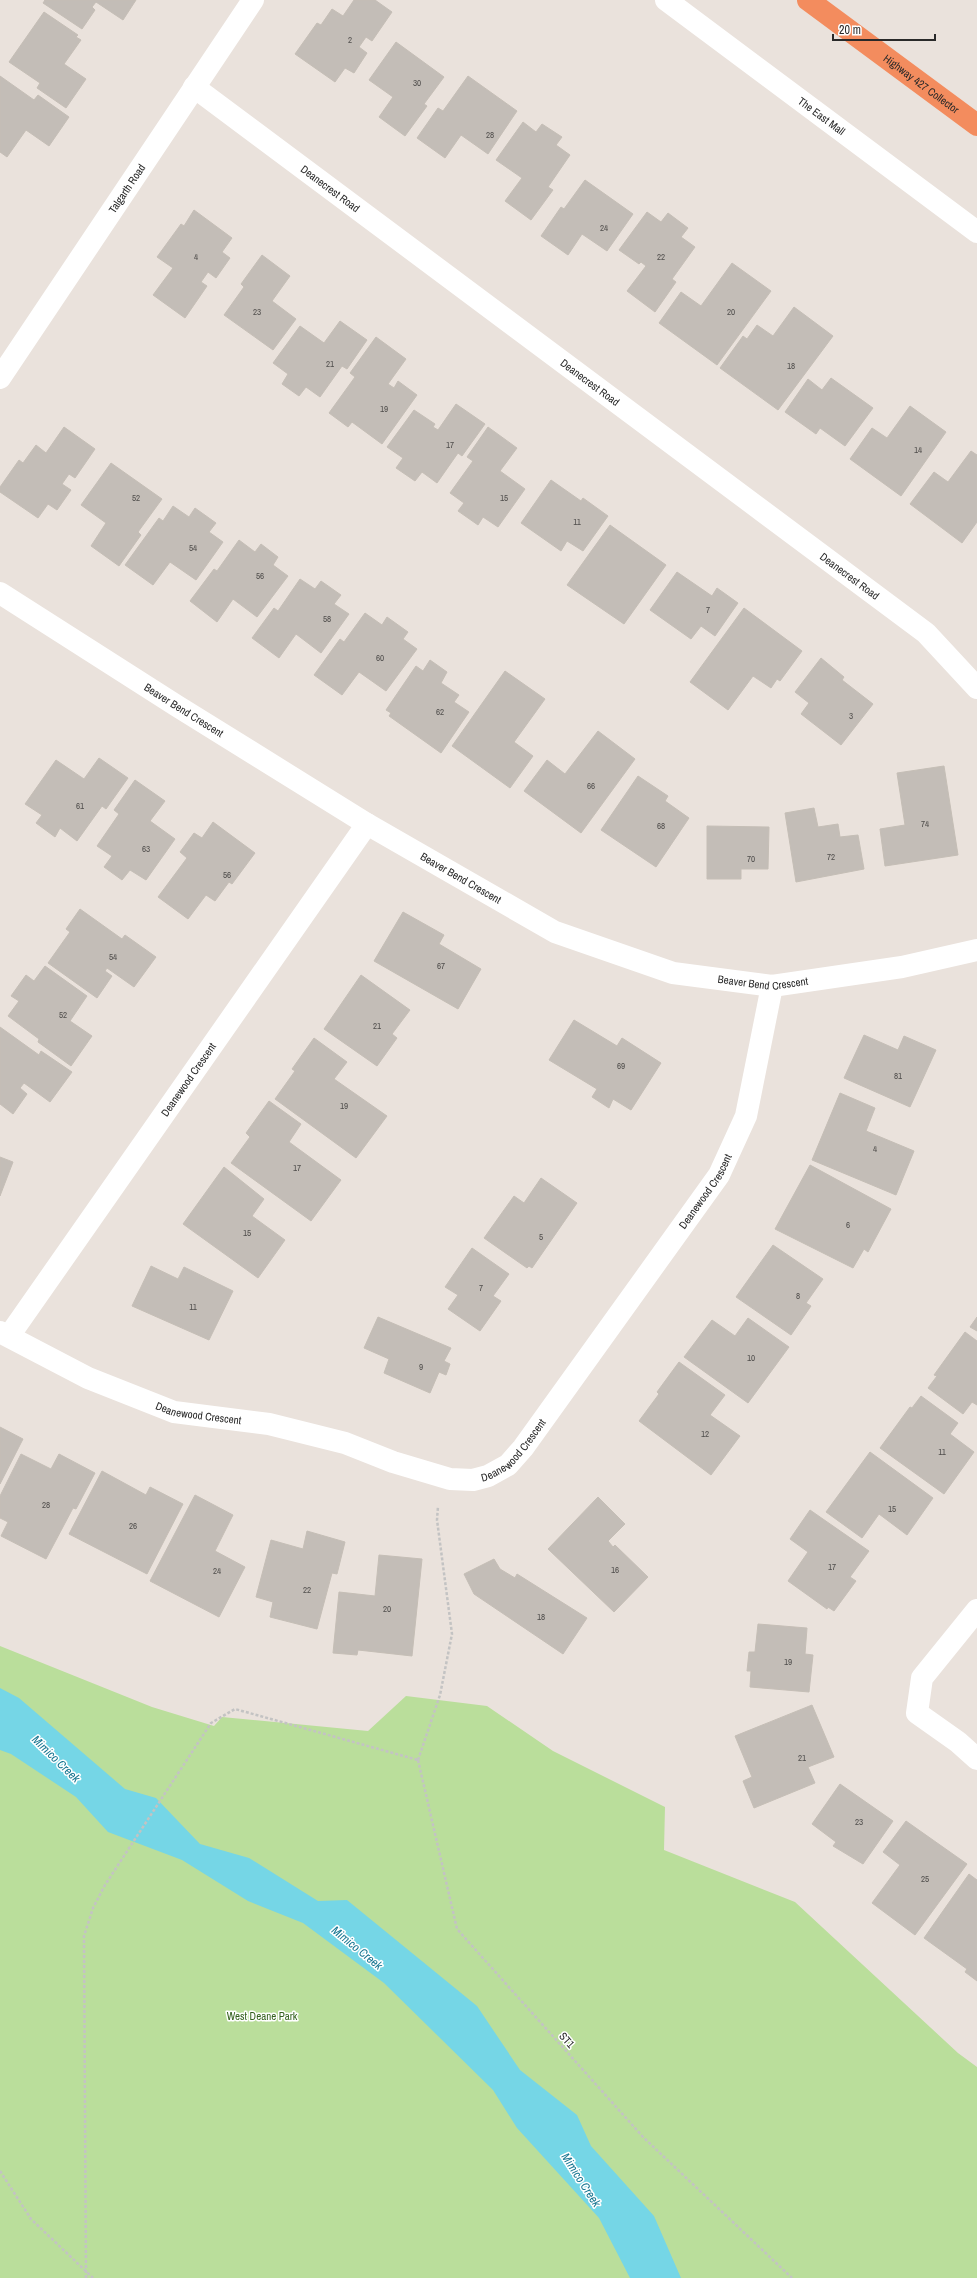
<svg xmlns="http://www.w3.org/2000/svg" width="977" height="2278" font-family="'Archivo Narrow',sans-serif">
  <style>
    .green { fill: #bade9b }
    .water { fill: #75d6e6 }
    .building { fill: #c3bdb7; stroke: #c5beb6 }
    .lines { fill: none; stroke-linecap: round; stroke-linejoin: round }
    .path { stroke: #c3c3c3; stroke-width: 2.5; stroke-dasharray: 3 2; stroke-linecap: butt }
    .street { stroke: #fff; stroke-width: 22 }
    .secondary { stroke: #fff; stroke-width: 22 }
    .highway { stroke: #f38c5e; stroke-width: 22 }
    .labels { text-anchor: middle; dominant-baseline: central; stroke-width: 3; stroke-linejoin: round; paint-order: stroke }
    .number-label { font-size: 9px; fill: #504e4c }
    .street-label { font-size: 11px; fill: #292929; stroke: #fff }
    .park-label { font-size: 11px; fill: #34611e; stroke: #fff }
    .water-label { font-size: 12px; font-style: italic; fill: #167590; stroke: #fff }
  </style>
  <rect width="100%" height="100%" fill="#eae2dc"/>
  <polygon class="green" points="0,1646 152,1707 214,1726 222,1717 368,1731 406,1696 487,1706 553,1751 665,1807 664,1850 795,1902 958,2053 977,2067 977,2278 0,2278"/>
  <polygon class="water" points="0,1688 19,1698 125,1789 156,1798 200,1844 249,1858 318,1901 347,1900 477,2006 520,2070 577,2115 591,2146 654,2216 681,2278 630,2278 599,2218 517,2128 493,2090 384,1983 303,1923 248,1901 182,1860 108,1832 76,1797 11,1754 0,1750"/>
  <g class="building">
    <polygon points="45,0 44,0 136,0 123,20 96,2 92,7 95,10 82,29 43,3"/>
    <polygon points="354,0 375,0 392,12 372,41 366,37 359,47 367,53 354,73 345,68 335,82 295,54 317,23 321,25 332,9 343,16"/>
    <polygon points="44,12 78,35 76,37 81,40 64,64 86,79 66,108 37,88 40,83 9,62"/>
    <polygon points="396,42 444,77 424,104 427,106 405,136 379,117 393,97 369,80"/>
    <polygon points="0,76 34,100 38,95 69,117 49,146 26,130 7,157 0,152"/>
    <polygon points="468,76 517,111 488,154 461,135 445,158 417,138 438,108 443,111"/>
    <polygon points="523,122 536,132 542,124 562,137 556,145 570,155 548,187 553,190 531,220 505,201 522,178 496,160"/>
    <polygon points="585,180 633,214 607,251 582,234 568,255 541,236 561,207 564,209"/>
    <polygon points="194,210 232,238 222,252 230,258 216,278 208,272 201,282 207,286 185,318 153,295 173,268 157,257 181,224 184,226"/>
    <polygon points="647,212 661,222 668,213 688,228 681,237 695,247 672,279 676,282 655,312 627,291 646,266 641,262 639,264 619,250"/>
    <polygon points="262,255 290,276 272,301 296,319 273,350 224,315 244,287 241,284"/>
    <polygon points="732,263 771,291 717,365 659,323 681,292 701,306"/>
    <polygon points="794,307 833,336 778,410 720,368 743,336 747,339 757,325 773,336"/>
    <polygon points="340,321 367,340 347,369 342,366 320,397 306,387 299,396 282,384 288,374 273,363 300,326 324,343"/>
    <polygon points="376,337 406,359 388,384 394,388 398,381 417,395 382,444 352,422 348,427 329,413 355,377 350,373"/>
    <polygon points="831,378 873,408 845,446 820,428 816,434 785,412 808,379 822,390"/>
    <polygon points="456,404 485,424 462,456 458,453 437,483 422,472 415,481 396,468 403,458 387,447 414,410 435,424 433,427 438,430"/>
    <polygon points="910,406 946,432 901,496 850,459 872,428 887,438"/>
    <polygon points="64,427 95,449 75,478 69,474 62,484 71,490 57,510 48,504 38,518 0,492 0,487 19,460 23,463 36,445 46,453"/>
    <polygon points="488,427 517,448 500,471 525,489 498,527 483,517 478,525 458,511 464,503 450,493 473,461 467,457"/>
    <polygon points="971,451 977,455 977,522 962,543 910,504 934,472 948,482"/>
    <polygon points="111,463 162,499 138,532 141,535 119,566 91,546 106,523 81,505"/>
    <polygon points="551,480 581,501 583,498 608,516 583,551 567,541 561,551 521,523"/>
    <polygon points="173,506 189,517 195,508 216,523 209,532 223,542 196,580 170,562 153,585 125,565 159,518 163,521"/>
    <polygon points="610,525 666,565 624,624 567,585"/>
    <polygon points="239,540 255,552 261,544 278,557 273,565 288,576 257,617 233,599 217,622 190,601 214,569 217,571"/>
    <polygon points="677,572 712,596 717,588 738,603 715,636 701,626 691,639 650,610"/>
    <polygon points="300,579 315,589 321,581 341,595 334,604 349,614 321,653 296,634 279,658 252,638 274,608 278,611"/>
    <polygon points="744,608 802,651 780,681 777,679 771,688 753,676 728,710 690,682"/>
    <polygon points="365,613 382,625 387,617 408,632 403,639 417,649 386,691 359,672 342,695 314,675 340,639 344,642"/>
    <polygon points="821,658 844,677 842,680 873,704 841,745 801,714 809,703 795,692"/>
    <polygon points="430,660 447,672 441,683 459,695 454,702 469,712 441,753 389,716 391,713 386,710 416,666 423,671"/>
    <polygon points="505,671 545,699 514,742 533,756 510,788 452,746"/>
    <polygon points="598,731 635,759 581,833 524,791 547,760 565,774"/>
    <polygon points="99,758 128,778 106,809 102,806 77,841 60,828 55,837 36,823 42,815 25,804 56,760 84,779"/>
    <polygon points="944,766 958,855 885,866 880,829 905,825 897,773"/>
    <polygon points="638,776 668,796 665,801 689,818 656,867 601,830"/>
    <polygon points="135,780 165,801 150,821 175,839 146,880 130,870 122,880 104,867 112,856 97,846 119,814 114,810"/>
    <polygon points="814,808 818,827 838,824 840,837 858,835 864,869 796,882 785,813"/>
    <polygon points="213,822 255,853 232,884 229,882 215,901 206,895 188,919 158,897 187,858 180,852 194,833 202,838"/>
    <polygon points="707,826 769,827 768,869 741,869 741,879 707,879"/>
    <polygon points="80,909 122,939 125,935 156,957 134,987 107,968 105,971 112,976 97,998 48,963 70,932 66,929"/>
    <polygon points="403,912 444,935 439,944 481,969 458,1009 374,961"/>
    <polygon points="45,966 87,996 70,1021 92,1036 71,1066 38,1042 39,1039 8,1016 19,1001 11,996 26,975 34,981"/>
    <polygon points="361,975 410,1010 392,1034 397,1038 377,1066 324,1029"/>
    <polygon points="574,1020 617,1046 622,1038 661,1063 631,1110 613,1099 609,1108 592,1097 597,1089 549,1060"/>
    <polygon points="0,1027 39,1055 41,1051 72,1072 50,1102 24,1083 20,1088 27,1094 13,1114 0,1104"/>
    <polygon points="864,1035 898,1050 904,1036 936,1050 910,1107 844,1078"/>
    <polygon points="314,1038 347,1062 334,1079 387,1116 356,1158 275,1099 295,1071 292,1069"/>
    <polygon points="840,1093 875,1108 866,1131 914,1151 896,1195 812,1160"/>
    <polygon points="269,1101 301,1124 289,1142 341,1180 311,1221 231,1163 250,1137 246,1133"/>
    <polygon points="0,1157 13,1162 0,1196"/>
    <polygon points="810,1165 891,1209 868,1252 864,1249 853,1268 775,1229"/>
    <polygon points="224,1167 264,1199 252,1216 285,1240 258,1278 183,1224"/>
    <polygon points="541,1178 577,1203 532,1268 529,1266 527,1268 484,1238 514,1196 524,1203"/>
    <polygon points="773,1245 823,1279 806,1303 811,1306 791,1335 736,1297"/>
    <polygon points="472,1248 509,1274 493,1296 501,1301 480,1331 448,1309 458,1295 445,1287"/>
    <polygon points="151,1266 178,1279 184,1267 233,1291 209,1340 132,1306"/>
    <polygon points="378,1317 451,1348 444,1361 450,1364 446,1375 439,1372 430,1393 384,1373 389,1359 364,1348"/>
    <polygon points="977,1317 977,1331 970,1327"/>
    <polygon points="748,1318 789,1347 748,1403 684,1357 712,1320 735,1336"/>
    <polygon points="965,1332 977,1341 977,1405 972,1402 963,1414 928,1388 937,1376 934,1375"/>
    <polygon points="679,1362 725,1395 710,1415 740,1436 711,1475 639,1421 659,1394 657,1392"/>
    <polygon points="921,1396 958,1423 950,1434 974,1452 944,1494 880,1448 910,1407 912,1408"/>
    <polygon points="0,1427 23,1439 0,1484"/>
    <polygon points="870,1452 933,1498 907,1535 879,1514 862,1538 826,1512"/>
    <polygon points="21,1454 51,1469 59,1454 95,1473 76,1509 73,1508 46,1559 1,1536 8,1522 0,1518 0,1496"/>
    <polygon points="102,1471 146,1495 150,1487 183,1504 147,1574 69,1534"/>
    <polygon points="195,1495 233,1515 215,1551 245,1567 219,1617 150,1581"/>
    <polygon points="598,1497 625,1524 608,1541 613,1547 615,1545 648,1577 614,1612 548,1549"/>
    <polygon points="810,1510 869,1551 850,1577 856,1581 834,1611 828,1607 827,1609 788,1581 808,1552 790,1539"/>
    <polygon points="307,1531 345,1542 337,1574 332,1573 317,1629 270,1617 273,1602 256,1597 271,1540 303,1549"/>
    <polygon points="379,1555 422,1559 412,1656 358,1650 357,1655 333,1653 339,1592 375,1596"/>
    <polygon points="494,1559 500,1569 515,1578 517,1574 587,1618 563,1654 474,1594 464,1574"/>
    <polygon points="758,1624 807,1628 805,1654 813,1655 809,1692 750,1687 751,1671 747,1671 749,1652 755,1652"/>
    <polygon points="812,1705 834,1757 808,1767 815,1783 754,1808 743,1781 752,1777 735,1736"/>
    <polygon points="840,1784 893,1821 863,1864 833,1846 836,1842 812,1824"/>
    <polygon points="906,1821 967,1864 915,1935 872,1903 900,1865 883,1852"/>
    <polygon points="969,1874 977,1880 977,1981 965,1972 967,1969 924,1938"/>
  </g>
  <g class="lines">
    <g class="path">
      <polyline points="418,1760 457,1929 643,2137 792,2278"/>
      <polyline points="418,1760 440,1695 452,1634 437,1520 438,1506"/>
      <polyline points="0,2171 31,2219 93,2278"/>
      <polyline points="86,2278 84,1936 93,1908 105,1885 211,1723 235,1709 418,1760"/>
    </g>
    <g class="street">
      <path id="s1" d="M194,87L926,633L977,688"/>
      <path id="s2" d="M0,378L253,0"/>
      <path id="s3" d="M0,593L177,706L367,824L555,932L673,973L772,986L902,967L977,950"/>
      <path id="s4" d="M0,1332L88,1378L174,1412L269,1424L345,1443L393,1462L450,1479L473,1480L488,1476L508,1465L523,1448L719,1175L746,1116L772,986"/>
      <path id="s5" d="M9,1336L367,824"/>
      <polyline points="977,1610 922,1678 917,1713 958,1742 977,1759"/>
    </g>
    <path class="secondary" id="s6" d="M666,0L977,232"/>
    <path class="highway" id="s7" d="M808,0L977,125"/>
  </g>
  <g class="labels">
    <g class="number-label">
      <text x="350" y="40">2</text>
      <text x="417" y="83">30</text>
      <text x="490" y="135">28</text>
      <text x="604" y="228">24</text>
      <text x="196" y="257">4</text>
      <text x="661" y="257">22</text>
      <text x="257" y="312">23</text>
      <text x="731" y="312">20</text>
      <text x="330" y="364">21</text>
      <text x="791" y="366">18</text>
      <text x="384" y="409">19</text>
      <text x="450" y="445">17</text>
      <text x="918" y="450">14</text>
      <text x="136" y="498">52</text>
      <text x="504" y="498">15</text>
      <text x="577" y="522">11</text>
      <text x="193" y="548">54</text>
      <text x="260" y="576">56</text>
      <text x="708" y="610">7</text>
      <text x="327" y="619">58</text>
      <text x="380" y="658">60</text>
      <text x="440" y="712">62</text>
      <text x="851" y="716">3</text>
      <text x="591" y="786">66</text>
      <text x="80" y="806">61</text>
      <text x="925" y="824">74</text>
      <text x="661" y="826">68</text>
      <text x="146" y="849">63</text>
      <text x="831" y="857">72</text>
      <text x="751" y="859">70</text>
      <text x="227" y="875">56</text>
      <text x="113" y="957">54</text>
      <text x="441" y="966">67</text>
      <text x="63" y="1015">52</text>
      <text x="377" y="1026">21</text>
      <text x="621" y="1066">69</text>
      <text x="898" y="1076">81</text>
      <text x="344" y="1106">19</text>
      <text x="875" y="1149">4</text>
      <text x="297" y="1168">17</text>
      <text x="848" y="1225">6</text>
      <text x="247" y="1233">15</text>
      <text x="541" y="1237">5</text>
      <text x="481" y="1288">7</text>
      <text x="798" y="1296">8</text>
      <text x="193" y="1307">11</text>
      <text x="751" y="1358">10</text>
      <text x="421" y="1367">9</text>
      <text x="705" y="1434">12</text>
      <text x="942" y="1452">11</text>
      <text x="46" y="1505">28</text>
      <text x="892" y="1509">15</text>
      <text x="133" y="1526">26</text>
      <text x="832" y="1567">17</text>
      <text x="615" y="1570">16</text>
      <text x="217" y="1571">24</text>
      <text x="307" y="1590">22</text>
      <text x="387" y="1609">20</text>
      <text x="541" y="1617">18</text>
      <text x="788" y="1662">19</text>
      <text x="802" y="1758">21</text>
      <text x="859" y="1822">23</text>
      <text x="925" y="1879">25</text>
    </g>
    <g class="street-label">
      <text stroke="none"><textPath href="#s7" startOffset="141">Highway 427 Collector</textPath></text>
      <text stroke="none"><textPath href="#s6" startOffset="194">The East Mall</textPath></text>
      <text stroke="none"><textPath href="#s2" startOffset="228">Talgarth Road</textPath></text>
      <text stroke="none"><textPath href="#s1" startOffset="170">Deanecrest Road</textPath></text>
      <text stroke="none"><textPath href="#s1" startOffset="494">Deanecrest Road</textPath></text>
      <text stroke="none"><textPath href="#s1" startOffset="818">Deanecrest Road</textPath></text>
      <text stroke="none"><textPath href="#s3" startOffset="218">Beaver Bend Crescent</textPath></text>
      <text stroke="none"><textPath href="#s3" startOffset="542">Beaver Bend Crescent</textPath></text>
      <text stroke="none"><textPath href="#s3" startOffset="866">Beaver Bend Crescent</textPath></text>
      <text stroke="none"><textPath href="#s5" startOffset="313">Deanewood Crescent</textPath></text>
      <text stroke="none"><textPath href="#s4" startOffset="876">Deanewood Crescent</textPath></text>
      <text stroke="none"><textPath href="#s4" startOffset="216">Deanewood Crescent</textPath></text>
      <text stroke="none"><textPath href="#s4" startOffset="552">Deanewood Crescent</textPath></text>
      <text transform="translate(567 2040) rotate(48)">ST1</text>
    </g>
    <g class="park-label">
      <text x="262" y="2016">West Deane Park</text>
    </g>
    <g class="water-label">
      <text transform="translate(56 1759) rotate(44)">Mimico Creek</text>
      <text transform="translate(357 1948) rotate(39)">Mimico Creek</text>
      <text transform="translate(581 2180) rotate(57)">Mimico Creek</text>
    </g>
  </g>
  <path d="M833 34v6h102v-6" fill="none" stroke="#292929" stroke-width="2"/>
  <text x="839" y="34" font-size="12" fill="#292929" stroke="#ffffff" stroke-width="3" paint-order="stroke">20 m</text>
</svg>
